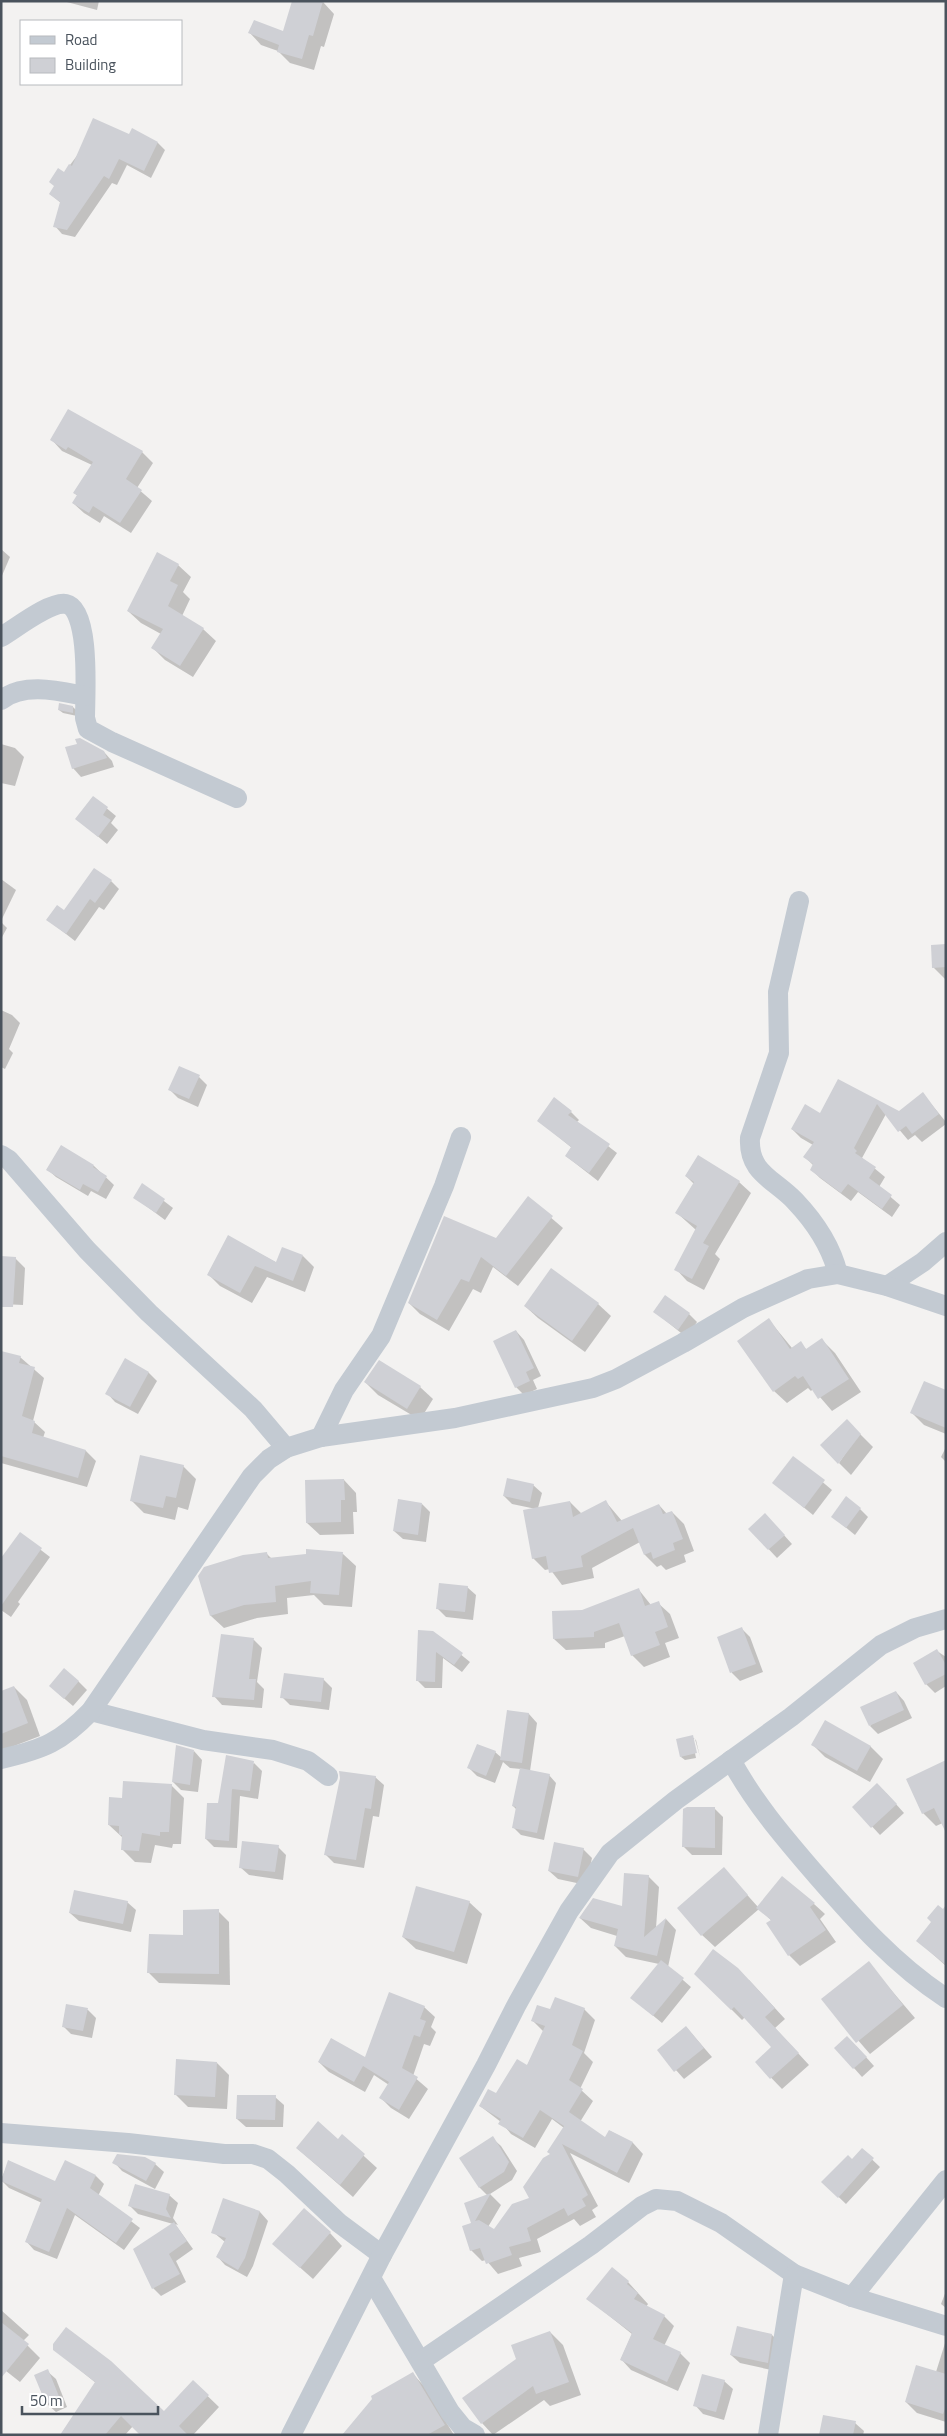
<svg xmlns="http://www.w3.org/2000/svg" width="947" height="2436" font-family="'Titillium Web',sans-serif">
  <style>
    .shadow { fill: #0003 }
    .building { fill: #cfd0d5 }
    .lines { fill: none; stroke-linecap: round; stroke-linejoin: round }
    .street { stroke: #c3cad2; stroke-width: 20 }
  </style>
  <rect width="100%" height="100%" fill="#f3f2f1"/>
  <g class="shadow">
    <polygon points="63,1 99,1 97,10"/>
    <polygon points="323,2 334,14 324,47 321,46 314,70 290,63 278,51 261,45 250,33 284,32"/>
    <polygon points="130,135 158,143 165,150 151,178 127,165 117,185 112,183 75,237 62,234 55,226 61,203 50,194 64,173 79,153"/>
    <polygon points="69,411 142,452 153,463 137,488 152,501 131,533 104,516 100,523 84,513 73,503 78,496 74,493 92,465 62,451 52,440"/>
    <polygon points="1,549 10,557 1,578"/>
    <polygon points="178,565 191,577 183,592 190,599 182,616 203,629 216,641 193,677 165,660 153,648 161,634 141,623 128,611"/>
    <polygon points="73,707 77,711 77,716 63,713 59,710"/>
    <polygon points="1,744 15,748 24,757 15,786 1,783"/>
    <polygon points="104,752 112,761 114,767 81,777 73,768"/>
    <polygon points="93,797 116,816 111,823 118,830 107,844 77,819"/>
    <polygon points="1,879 16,890 1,921"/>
    <polygon points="111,881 119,889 104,910 99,907 75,941 48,920 65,912"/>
    <polygon points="1,922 7,928 1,939"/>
    <polygon points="946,946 946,979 945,979 933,967"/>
    <polygon points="1,1010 12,1015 20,1023 9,1049 13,1053 5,1069 1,1067"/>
    <polygon points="199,1077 207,1085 198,1107 178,1098 170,1090"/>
    <polygon points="838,1081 899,1112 923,1094 946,1122 946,1124 922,1142 915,1135 908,1140 886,1114 862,1158 885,1177 879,1187 900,1205 892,1217 858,1192 851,1201 820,1178 811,1169 814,1166 805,1157 813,1145 801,1138 792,1129 821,1115"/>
    <polygon points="571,1112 579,1120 577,1122 617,1153 598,1181 566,1156 572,1148 538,1120"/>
    <polygon points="94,1166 114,1185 106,1199 91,1191 88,1196 56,1177 48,1170"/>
    <polygon points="686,1176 739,1182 751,1193 715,1254 720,1259 704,1290 687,1281 676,1269 696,1230 677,1213 694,1184"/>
    <polygon points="143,1185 173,1208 165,1220 134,1197"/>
    <polygon points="528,1198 563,1228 518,1286 493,1267 481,1293 473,1289 449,1331 420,1314 409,1303 496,1239"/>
    <polygon points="229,1237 277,1263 303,1256 314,1267 305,1292 267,1277 252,1303 220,1286 208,1274"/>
    <polygon points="1,1257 15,1258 25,1268 23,1305 2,1304 2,1353 20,1357 44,1378 33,1421 45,1432 43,1438 86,1451 96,1461 87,1487 1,1463"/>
    <polygon points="598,1304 611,1316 585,1352 538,1318 525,1306"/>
    <polygon points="655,1312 689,1314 697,1322 686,1337"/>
    <polygon points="769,1320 792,1348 800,1343 807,1350 822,1340 835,1353 861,1392 832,1411 813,1389 811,1391 808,1388 787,1403 774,1391"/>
    <polygon points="516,1331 524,1340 541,1376 533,1380 537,1389 524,1395 516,1387"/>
    <polygon points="126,1360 149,1373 157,1381 138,1414 115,1402 107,1393"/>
    <polygon points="365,1382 420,1387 433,1399 420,1420 378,1395"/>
    <polygon points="946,1392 946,1434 924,1425 912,1413"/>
    <polygon points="859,1433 873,1447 851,1475 839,1463"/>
    <polygon points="946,1447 946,1462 941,1457"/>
    <polygon points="794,1458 832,1490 813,1515 774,1483"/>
    <polygon points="183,1466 196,1479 188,1510 178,1507 175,1520 144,1513 131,1500"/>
    <polygon points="344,1480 356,1493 357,1512 353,1512 354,1534 320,1535 307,1523"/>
    <polygon points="533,1485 542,1493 538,1508 570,1502 582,1514 606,1502 622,1521 659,1505 667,1514 672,1512 684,1524 694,1551 684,1555 686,1562 666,1570 661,1565 657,1567 645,1555 640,1542 592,1568 594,1578 562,1585 550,1569 545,1570 533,1558 536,1509 512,1504 504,1496"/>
    <polygon points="422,1504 430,1512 426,1542 403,1539 394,1531"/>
    <polygon points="860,1509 868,1517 855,1535 833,1517"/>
    <polygon points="773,1523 792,1544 777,1558 750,1529"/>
    <polygon points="20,1534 50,1557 18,1602 20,1604 11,1617 1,1610 1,1561"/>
    <polygon points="308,1551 343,1554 356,1566 352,1607 324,1605 314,1595 287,1598 288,1614 257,1618 224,1628 211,1616 199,1577 266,1553 272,1559 307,1555"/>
    <polygon points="467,1587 476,1595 473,1620 446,1617 438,1609"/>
    <polygon points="639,1590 651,1605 658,1603 670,1614 679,1638 665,1643 670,1657 644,1667 632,1655 625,1636 605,1643 605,1648 566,1650 554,1639 583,1611"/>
    <polygon points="742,1629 750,1637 763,1672 740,1681 732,1673 719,1638"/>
    <polygon points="433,1632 470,1662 462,1672 443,1658 442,1688 425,1688 418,1681"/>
    <polygon points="222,1635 254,1640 262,1648 257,1682 264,1689 262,1708 222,1705 214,1696"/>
    <polygon points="937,1651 946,1657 946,1686 935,1693 926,1684 915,1663"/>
    <polygon points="323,1679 332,1688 329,1710 290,1705 282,1697"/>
    <polygon points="78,1681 87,1690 73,1706 59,1694"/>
    <polygon points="14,1687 27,1700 40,1736 1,1751 1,1692"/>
    <polygon points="896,1692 904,1701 912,1718 878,1734 870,1726"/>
    <polygon points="508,1712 529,1714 537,1723 530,1771 549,1775 556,1783 544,1840 521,1835 514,1828 517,1810 513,1806 521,1769 510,1768 503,1762 495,1783 477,1776 469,1768 495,1752 502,1758"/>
    <polygon points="692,1737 696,1740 700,1757 695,1739 692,1739 696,1758 685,1760 681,1757"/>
    <polygon points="812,1744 870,1746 883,1759 870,1782 825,1757"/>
    <polygon points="194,1751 202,1760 198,1792 181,1790 173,1782"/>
    <polygon points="254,1763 262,1771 258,1799 240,1796 237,1848 214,1847 206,1839 219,1805"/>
    <polygon points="943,1763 945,1822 936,1826 923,1813"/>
    <polygon points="375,1777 384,1785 379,1817 373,1816 364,1868 334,1863 326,1855 341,1778"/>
    <polygon points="171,1785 184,1798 181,1844 173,1844 172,1848 155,1845 151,1863 135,1862 122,1849 123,1838 109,1825 123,1799"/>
    <polygon points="886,1793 904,1813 880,1835 854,1807"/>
    <polygon points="715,1809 723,1817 722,1855 692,1855 684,1847"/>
    <polygon points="278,1847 286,1855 283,1880 249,1875 240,1867"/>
    <polygon points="583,1849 592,1858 586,1885 558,1879 549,1871"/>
    <polygon points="724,1869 758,1907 814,1904 825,1914 820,1919 836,1942 800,1966 789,1955 768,1923 772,1921 759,1909 715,1947 702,1935"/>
    <polygon points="648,1876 659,1887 656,1928 666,1919 676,1930 668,1967 691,1987 662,2023 632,1998 659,1964 626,1957 615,1946 617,1936 591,1928 580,1918 623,1908"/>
    <polygon points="127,1902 136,1910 131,1932 79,1921 70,1913"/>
    <polygon points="469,1902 482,1914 467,1964 416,1949 403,1937"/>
    <polygon points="946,1907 946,1966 918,1941"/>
    <polygon points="218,1911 229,1922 230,1985 159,1983 148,1972 184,1937"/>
    <polygon points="868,1963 915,2018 870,2054 823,2000"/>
    <polygon points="696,1974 749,1980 785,2019 775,2028 809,2065 782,2089 756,2062 773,2047 745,2017 742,2020"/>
    <polygon points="67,2005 88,2010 96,2018 92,2038 71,2034 63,2026"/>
    <polygon points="424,2007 435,2017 431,2027 436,2032 430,2046 424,2044 413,2076 428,2089 409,2119 391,2108 381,2098 389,2085 374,2075 365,2092 329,2072 319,2062 366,2059"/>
    <polygon points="584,2009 595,2020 584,2053 593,2062 580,2089 593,2101 580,2122 606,2139 610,2131 633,2143 643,2154 629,2183 570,2153 598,2206 592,2210 596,2217 580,2226 574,2219 537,2239 541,2252 519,2258 522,2266 498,2274 486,2260 482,2261 471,2250 473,2223 488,2196 480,2188 461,2158 492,2138 501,2146 517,2171 512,2180 490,2194 501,2205 488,2227 495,2231 531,2199 564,2128 552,2119 535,2148 511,2134 501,2122 480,2106 496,2095 527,2066 544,2032 533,2021 551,2011"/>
    <polygon points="686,2027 712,2057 684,2079 658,2050"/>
    <polygon points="856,2046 874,2066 862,2077 836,2048"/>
    <polygon points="217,2063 229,2075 227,2109 188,2107 175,2094"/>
    <polygon points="275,2097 284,2105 283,2127 246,2127 237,2119"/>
    <polygon points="342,2136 377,2168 353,2197 297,2148 338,2140"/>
    <polygon points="862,2150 880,2167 846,2204 823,2182 853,2161"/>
    <polygon points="9,2161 55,2183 96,2176 104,2184 98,2196 140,2228 124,2250 75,2215 57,2259 34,2250 26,2241 42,2203 9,2188 1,2180"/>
    <polygon points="114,2162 155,2164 164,2172 155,2189 122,2171"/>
    <polygon points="169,2195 178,2203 173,2218 178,2225 175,2224 193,2249 176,2261 186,2282 161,2296 153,2288 173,2224 138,2214 130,2206"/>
    <polygon points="224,2200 260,2212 268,2221 253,2266 247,2277 225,2265 217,2256 225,2242 213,2232"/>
    <polygon points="330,2233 342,2246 313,2279 287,2256"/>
    <polygon points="628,2282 648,2304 646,2307 664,2316 674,2326 664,2346 680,2353 690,2363 678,2391 631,2370 621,2359 632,2334 588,2299"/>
    <polygon points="946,2291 946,2308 941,2304"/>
    <polygon points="1,2310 29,2335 23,2341 40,2358 20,2382 1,2367"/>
    <polygon points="550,2332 563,2345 581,2395 550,2406 544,2400 493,2435 482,2423 518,2359"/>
    <polygon points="772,2335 780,2343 776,2371 740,2363 731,2355"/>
    <polygon points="946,2340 946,2422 917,2413 906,2402 936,2372"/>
    <polygon points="54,2349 164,2413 193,2382 219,2407 193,2435 142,2435 133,2426 125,2435 61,2435 96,2383"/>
    <polygon points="47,2371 56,2379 67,2407 56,2412 47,2404 36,2376"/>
    <polygon points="413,2374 424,2386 454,2435 343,2435"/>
    <polygon points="724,2381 733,2389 724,2420 703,2414 695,2405"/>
    <polygon points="855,2423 864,2431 863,2435 820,2435"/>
  </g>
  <g class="building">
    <polygon points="292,1 323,1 313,36 309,35 302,59 277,52 279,45 248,33 254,20 283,31"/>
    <polygon points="93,118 129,134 132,128 158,142 144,171 119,159 109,179 104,176 67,230 53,227 60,202 49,194 54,186 49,182 58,168 64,172 69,164 72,166"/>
    <polygon points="68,409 143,451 126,479 142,490 120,523 93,506 89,513 72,503 77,495 73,493 93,462 68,447 66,450 50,440"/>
    <polygon points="157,552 179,564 170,581 178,585 168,606 204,628 180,666 151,648 163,629 127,611"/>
    <polygon points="59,703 73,706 73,713 58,710"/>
    <polygon points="80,738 104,751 107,758 72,769 65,747 77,744 75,739"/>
    <polygon points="93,796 108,807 103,815 111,820 98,837 75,819"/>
    <polygon points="94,868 112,880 95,903 90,899 66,934 46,920 57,905 64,910"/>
    <polygon points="946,944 946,967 932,968 931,945"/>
    <polygon points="179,1066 200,1075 189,1099 168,1090"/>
    <polygon points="838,1079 899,1111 923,1092 939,1114 912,1134 906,1126 898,1132 877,1104 854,1148 857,1151 855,1153 876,1167 869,1178 892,1195 882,1209 848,1184 841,1193 810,1170 813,1164 803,1157 814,1142 791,1129 805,1104 820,1113"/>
    <polygon points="554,1097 572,1111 568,1115 610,1144 589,1173 565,1156 571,1147 537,1121"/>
    <polygon points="61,1145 94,1165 93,1167 107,1176 98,1192 83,1184 80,1190 46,1170"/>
    <polygon points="698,1155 740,1181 703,1243 709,1246 692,1279 674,1270 697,1226 675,1213 694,1182 685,1176"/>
    <polygon points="142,1183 165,1199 156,1213 133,1198"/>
    <polygon points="528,1196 553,1216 506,1276 481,1257 469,1282 461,1279 437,1320 408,1303 444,1216 496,1238"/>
    <polygon points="228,1235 276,1262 282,1247 303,1255 293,1281 255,1266 240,1293 207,1275"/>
    <polygon points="1,1256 16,1257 13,1307 1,1307"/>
    <polygon points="551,1268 599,1303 572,1341 524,1306"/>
    <polygon points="665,1295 690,1313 678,1330 653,1312"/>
    <polygon points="769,1318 790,1349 801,1341 806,1349 822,1338 849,1379 818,1399 803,1376 798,1379 795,1376 773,1392 737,1341"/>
    <polygon points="516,1330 534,1368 526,1372 530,1381 515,1388 493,1341"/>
    <polygon points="1,1351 21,1356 19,1363 35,1367 22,1416 35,1421 32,1433 86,1450 78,1478 1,1456"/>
    <polygon points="125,1358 149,1372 130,1407 105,1394"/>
    <polygon points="379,1360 421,1386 407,1409 364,1382"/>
    <polygon points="924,1381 946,1390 946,1428 910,1413"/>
    <polygon points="847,1419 861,1434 838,1464 820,1445"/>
    <polygon points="140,1455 184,1465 176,1498 166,1496 163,1508 130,1501"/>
    <polygon points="793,1456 825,1480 804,1508 772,1483"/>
    <polygon points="507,1478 534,1484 530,1502 503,1496"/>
    <polygon points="344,1479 345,1500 341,1500 341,1522 306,1523 305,1480"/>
    <polygon points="846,1496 861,1508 846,1528 831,1517"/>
    <polygon points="398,1499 422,1503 418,1535 393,1531"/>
    <polygon points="606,1500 617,1522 659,1504 663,1514 672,1511 683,1539 673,1543 675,1550 653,1559 651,1552 644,1555 633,1528 581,1556 583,1567 549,1573 546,1556 532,1559 523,1510 570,1501 573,1517"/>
    <polygon points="765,1513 785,1535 768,1550 748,1529"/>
    <polygon points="20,1532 42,1548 1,1606 1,1558"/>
    <polygon points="306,1549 343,1552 339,1595 310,1593 311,1581 275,1586 276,1602 244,1605 210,1616 198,1576 204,1567 243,1555 267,1552 268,1558 306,1554"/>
    <polygon points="439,1583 468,1586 465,1612 436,1609"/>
    <polygon points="639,1588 645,1606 659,1601 668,1627 655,1632 660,1645 631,1656 619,1623 594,1632 594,1637 553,1639 552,1611 582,1610"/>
    <polygon points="742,1627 756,1664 730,1673 717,1637"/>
    <polygon points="418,1630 433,1631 463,1653 454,1665 436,1652 435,1682 416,1681"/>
    <polygon points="221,1634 254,1638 249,1679 256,1679 254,1700 212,1697"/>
    <polygon points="937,1649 946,1665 946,1674 925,1685 913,1663"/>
    <polygon points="64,1668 79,1681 64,1699 49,1686"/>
    <polygon points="284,1673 324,1678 321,1702 280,1698"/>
    <polygon points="14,1686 28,1723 1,1734 1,1691"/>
    <polygon points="896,1691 904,1710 869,1726 860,1707"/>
    <polygon points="507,1710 529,1713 522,1763 500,1760"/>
    <polygon points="825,1720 871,1746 857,1771 811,1745"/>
    <polygon points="693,1735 697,1753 680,1757 676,1739"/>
    <polygon points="477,1744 496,1751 486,1776 467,1768"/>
    <polygon points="176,1745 194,1750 190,1785 172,1782"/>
    <polygon points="226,1755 254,1761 250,1791 232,1789 229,1841 205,1839 207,1803 218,1803"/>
    <polygon points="946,1760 946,1833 934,1808 922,1814 906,1779"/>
    <polygon points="520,1768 550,1774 537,1833 512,1828 516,1807 512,1806"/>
    <polygon points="339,1771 376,1776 371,1809 365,1808 356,1860 324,1855 340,1778"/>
    <polygon points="123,1781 172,1784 169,1832 160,1832 160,1836 142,1833 139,1851 121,1850 122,1835 119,1835 119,1826 108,1825 109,1797 122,1798"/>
    <polygon points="877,1783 897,1804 871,1828 852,1807"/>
    <polygon points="687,1807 715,1807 715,1848 682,1847 683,1809"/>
    <polygon points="242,1841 279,1845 275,1872 239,1868"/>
    <polygon points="554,1842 584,1848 578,1877 548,1871"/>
    <polygon points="724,1867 748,1895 701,1936 677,1908"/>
    <polygon points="624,1873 649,1875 644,1937 666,1918 657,1956 614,1946 618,1929 579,1918 593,1898 622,1906"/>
    <polygon points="782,1876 815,1903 810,1907 826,1930 788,1956 766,1923 771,1920 756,1908"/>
    <polygon points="416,1886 470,1901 454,1952 402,1937"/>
    <polygon points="74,1890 128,1901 123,1924 69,1913"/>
    <polygon points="938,1905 943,1909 946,1905 946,1965 916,1941 931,1922 927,1918"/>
    <polygon points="219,1909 219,1974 147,1973 149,1934 183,1935 183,1910"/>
    <polygon points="713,1949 738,1968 775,2008 765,2017 799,2053 770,2079 755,2062 771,2047 734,2007 731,2010 694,1974"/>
    <polygon points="661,1960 684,1978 653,2016 630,1998"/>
    <polygon points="869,1961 903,2005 856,2043 821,1999"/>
    <polygon points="389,1992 425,2006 420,2019 426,2021 420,2037 414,2035 402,2068 418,2077 399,2110 379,2098 389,2082 363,2066 354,2082 318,2062 331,2038 365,2057"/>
    <polygon points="555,1997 585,2008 572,2045 583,2051 569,2080 583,2089 569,2112 605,2137 609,2130 633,2142 617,2173 562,2144 588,2195 582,2199 586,2206 568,2216 564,2208 527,2228 531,2241 509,2247 512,2255 486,2264 480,2248 470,2251 462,2226 471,2223 464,2203 491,2193 475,2221 479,2220 494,2229 512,2204 529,2198 523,2187 543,2158 550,2154 547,2152 564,2126 540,2110 523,2138 498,2124 501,2119 479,2106 488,2089 496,2093 517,2059 527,2065 545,2026 531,2021 537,2005 550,2009"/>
    <polygon points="66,2004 88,2008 83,2031 62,2027"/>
    <polygon points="686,2026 704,2048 674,2072 657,2050"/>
    <polygon points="847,2036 867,2057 853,2069 834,2048"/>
    <polygon points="176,2059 217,2062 215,2097 174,2095"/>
    <polygon points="237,2095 276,2095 275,2120 236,2119"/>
    <polygon points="318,2121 338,2139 342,2134 365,2154 340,2185 296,2148"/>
    <polygon points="493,2136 509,2162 504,2172 479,2188 459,2158"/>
    <polygon points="862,2148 874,2158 838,2198 821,2182 848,2155 852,2159"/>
    <polygon points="117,2154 145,2157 156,2163 146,2181 112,2163"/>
    <polygon points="8,2160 55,2181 65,2160 96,2175 90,2188 133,2219 116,2243 67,2208 49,2252 25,2242 42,2199 1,2181"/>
    <polygon points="135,2184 170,2194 166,2209 171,2218 128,2206"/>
    <polygon points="223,2198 260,2211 245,2258 238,2270 216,2257 226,2238 211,2233"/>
    <polygon points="304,2208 331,2232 300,2268 272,2244"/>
    <polygon points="174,2222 187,2241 169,2254 180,2274 152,2289 133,2249"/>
    <polygon points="612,2267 629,2281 627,2284 638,2293 634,2299 665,2315 653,2339 681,2352 667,2382 620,2360 632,2333 586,2299"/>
    <polygon points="1,2322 29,2344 1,2378"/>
    <polygon points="737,2326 772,2334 768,2363 730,2355"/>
    <polygon points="66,2327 111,2361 164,2411 193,2380 209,2395 179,2426 188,2435 140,2435 121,2416 105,2435 60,2435 95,2382 53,2350 53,2344"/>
    <polygon points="550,2331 569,2382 536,2394 533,2386 481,2424 462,2398 516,2359 511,2345"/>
    <polygon points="916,2365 946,2374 946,2406 943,2414 905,2402"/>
    <polygon points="48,2369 60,2399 46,2404 34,2375"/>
    <polygon points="413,2372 445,2425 427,2435 342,2435 372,2399 371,2396"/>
    <polygon points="702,2374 725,2380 716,2412 693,2406"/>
    <polygon points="823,2415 856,2421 853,2435 819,2435"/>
  </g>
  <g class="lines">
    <g class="street">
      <path d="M1,637C15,629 50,601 66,604C91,609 85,697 85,718L88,729L112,742L237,798"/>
      <path d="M1,700C24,682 59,691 85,696"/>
      <path d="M799,901L778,992L779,1053L750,1138C748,1173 774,1179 795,1201C815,1222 831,1246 838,1274"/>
      <polyline points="1,1155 9,1160 87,1250 149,1313 253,1409 286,1448"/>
      <polyline points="887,1286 923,1262 946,1242"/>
      <polyline points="321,1437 344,1390 381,1336 444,1186 461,1137"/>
      <polyline points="91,1711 203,1740 273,1750 308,1761 328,1776"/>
      <path d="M1,1759C44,1749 61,1742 91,1711L252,1476L269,1459L286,1448L321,1437L455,1418L593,1388L616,1379L683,1343L743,1308L808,1279L838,1274L887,1286L946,1306"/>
      <path d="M731,1760C753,1801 782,1835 812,1870C853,1917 893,1964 946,1998"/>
      <polyline points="1,2133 128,2143 224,2154 253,2154 268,2159 287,2174 339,2223 382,2255"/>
      <polyline points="371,2278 450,2412 463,2428 475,2435"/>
      <polyline points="852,2297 946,2180"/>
      <polyline points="421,2361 591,2245 642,2206 656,2199 677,2201 721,2223 794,2274 852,2297 946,2326"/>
      <polyline points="291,2435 382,2255 486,2065 516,2006 569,1911 610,1853 676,1800 791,1717 881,1645 915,1628 946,1619"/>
      <polyline points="768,2435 794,2274"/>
    </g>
  </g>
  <rect width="947" height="2436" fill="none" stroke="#4a535d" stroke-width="5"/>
  <rect x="20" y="20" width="162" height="65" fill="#ffffff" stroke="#b7babe"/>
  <rect x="30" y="36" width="25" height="8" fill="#c3cad2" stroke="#b7babe"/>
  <text x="65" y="45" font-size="15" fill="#4a535d">Road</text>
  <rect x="30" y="58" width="25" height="15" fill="#cfd0d5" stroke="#b7babe"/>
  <text x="65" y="70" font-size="15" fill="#4a535d">Building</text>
  <path d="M22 2406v8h136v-8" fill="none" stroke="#4a535d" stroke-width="2.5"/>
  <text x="30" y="2406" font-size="15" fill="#4a535d" stroke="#ffffff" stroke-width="4" paint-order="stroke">50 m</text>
</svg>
